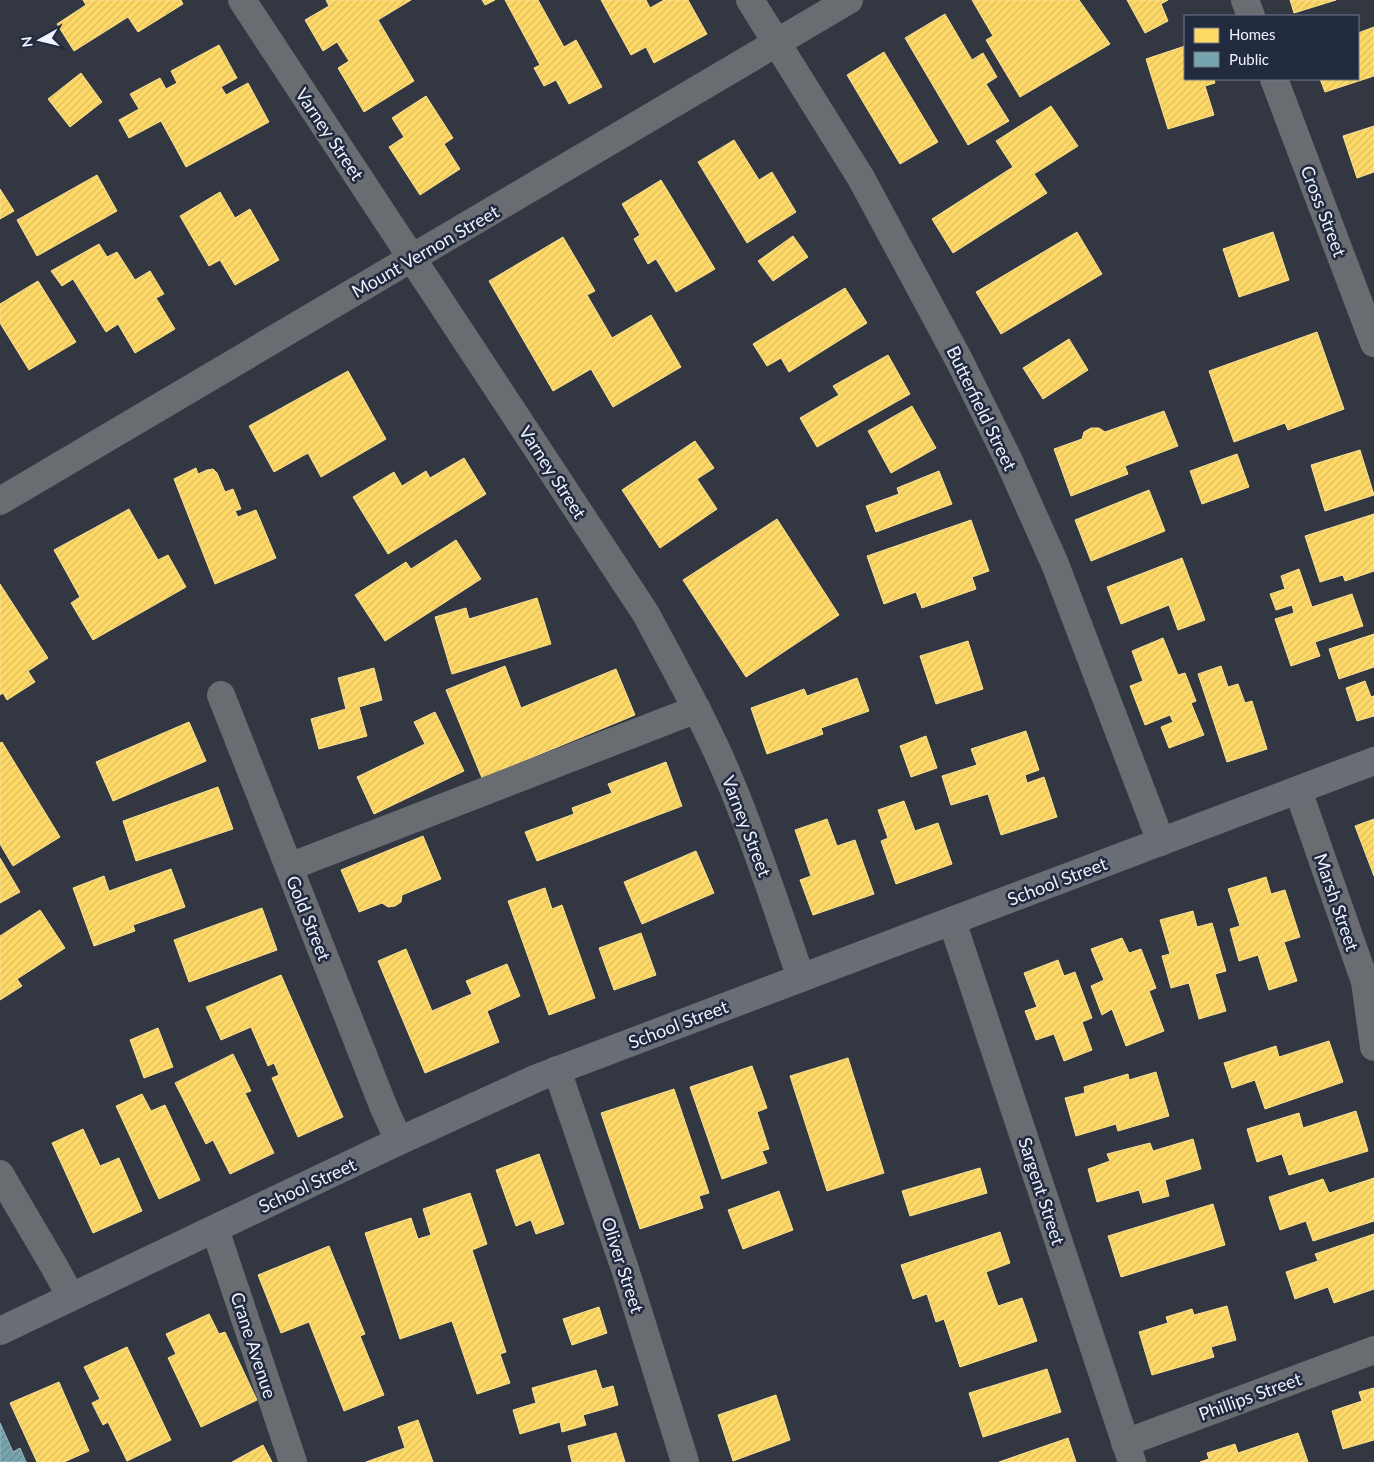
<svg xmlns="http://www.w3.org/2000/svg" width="1374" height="1462" font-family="Lato,sans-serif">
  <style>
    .homes { fill: url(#homes-hatch); stroke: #fae194 }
    .public { fill: url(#public-hatch); stroke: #9abcc7 }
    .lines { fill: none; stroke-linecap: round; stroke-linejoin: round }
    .minor { stroke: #696c71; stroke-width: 28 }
    .major { stroke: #696d75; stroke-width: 28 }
    .labels { text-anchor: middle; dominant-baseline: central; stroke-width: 5; stroke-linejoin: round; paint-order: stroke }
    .street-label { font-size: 18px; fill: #eef3fe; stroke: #212a3f }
  </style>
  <defs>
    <pattern id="homes-hatch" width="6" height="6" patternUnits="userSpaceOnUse" patternTransform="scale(1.25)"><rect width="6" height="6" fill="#ffd966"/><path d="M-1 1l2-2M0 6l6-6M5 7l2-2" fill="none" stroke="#dabc61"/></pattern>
    <pattern id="public-hatch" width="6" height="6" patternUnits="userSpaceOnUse" patternTransform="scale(1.25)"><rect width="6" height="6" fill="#76a5af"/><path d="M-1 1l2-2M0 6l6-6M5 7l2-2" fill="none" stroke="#688991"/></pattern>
  </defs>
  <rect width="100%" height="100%" fill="#323742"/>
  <g class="homes">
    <polygon points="83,0 181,0 183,4 138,32 128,17 74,51 57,24 86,5"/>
    <polygon points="326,0 411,0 378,20 414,81 364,112 338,68 349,61 337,42 323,51 305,20 329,6"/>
    <polygon points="482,0 495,0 485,5"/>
    <polygon points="505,0 538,0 564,47 576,40 602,87 569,104 556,80 544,86 534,68 540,65"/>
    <polygon points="601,0 646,0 650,8 664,0 688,0 707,34 654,63 646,47 631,55"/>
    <polygon points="972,0 1079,0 1110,44 1020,97 986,40 993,36"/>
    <polygon points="1127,0 1168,0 1161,4 1168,21 1145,33"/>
    <polygon points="1290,0 1336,0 1294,13"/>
    <polygon points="945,14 972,60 983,53 997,77 986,84 1009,121 968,145 905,38"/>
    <polygon points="1374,27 1374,76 1325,92 1320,79 1358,79 1358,33"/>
    <polygon points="219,45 237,78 221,87 226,95 248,83 269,122 186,167 161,121 129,138 119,120 139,109 130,94 160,78 166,89 177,83 171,71"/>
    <polygon points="1185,46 1185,79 1214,79 1215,83 1205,86 1214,115 1168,129 1146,59"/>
    <polygon points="884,52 938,142 900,164 847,75"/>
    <polygon points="81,73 102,102 70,127 48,99"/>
    <polygon points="426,96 453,138 444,144 460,169 420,195 389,147 404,137 392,118"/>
    <polygon points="1051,106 1078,146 1034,174 1047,193 953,253 932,219 1013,167 996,141"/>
    <polygon points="1374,126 1374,172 1357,178 1343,136"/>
    <polygon points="734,140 759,180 772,172 796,212 747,243 698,162"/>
    <polygon points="97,175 117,211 37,256 17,220"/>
    <polygon points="661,180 715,269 676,292 656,259 648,264 634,239 640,235 622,204"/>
    <polygon points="0,189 14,211 0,219"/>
    <polygon points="220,192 235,218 250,209 279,260 235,285 220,260 209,266 180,216"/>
    <polygon points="1077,232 1102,274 1001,334 976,292"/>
    <polygon points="1273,232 1289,280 1239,297 1223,249"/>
    <polygon points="793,236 808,257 773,281 758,261"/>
    <polygon points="563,237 595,291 587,295 612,338 651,315 681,367 613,407 591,369 553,391 489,281"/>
    <polygon points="99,244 107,257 117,252 135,280 150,271 164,294 156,298 175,329 135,353 118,324 106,332 73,279 62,286 51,271"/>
    <polygon points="38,281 76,342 29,370 0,323 0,304"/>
    <polygon points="845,288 867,323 789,372 781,358 767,366 753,344"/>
    <polygon points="1317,332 1344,409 1288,430 1285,423 1234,442 1209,371"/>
    <polygon points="1069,339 1088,370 1043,399 1023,368"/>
    <polygon points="888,355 910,394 817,447 800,418 839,395 833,386"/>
    <polygon points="348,371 386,439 321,477 308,453 274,472 249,426"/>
    <polygon points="912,406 936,448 891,473 868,431"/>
    <polygon points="1164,411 1178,446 1125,466 1128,474 1071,496 1054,449 1082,439 1084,432 1091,428 1099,428 1105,432"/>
    <polygon points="695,441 714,468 697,479 717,509 660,548 622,490"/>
    <polygon points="1360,450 1374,495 1325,511 1311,465"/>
    <polygon points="1237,454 1249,487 1202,504 1190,471"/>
    <polygon points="464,458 486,494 388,554 353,497 394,472 402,486 426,471 430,478"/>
    <polygon points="196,468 198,474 207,470 213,469 217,473 225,492 233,489 241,509 235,511 238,517 256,510 276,558 215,584 174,479"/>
    <polygon points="939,471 952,504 876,532 866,506 899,494 897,488"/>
    <polygon points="1149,490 1165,531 1091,561 1075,520"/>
    <polygon points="129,509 158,560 168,555 186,587 93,640 71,603 80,597 54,550"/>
    <polygon points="1374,514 1374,571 1345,581 1343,575 1320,582 1305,536"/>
    <polygon points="777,519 839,615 746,677 683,580"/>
    <polygon points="971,520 989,571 972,577 976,589 922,608 916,592 884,604 867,556"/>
    <polygon points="456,540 481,579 385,641 355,595 406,562 411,569"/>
    <polygon points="1182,558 1205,620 1178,630 1169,605 1121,624 1107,587"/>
    <polygon points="1299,569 1312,607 1352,594 1363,626 1315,642 1320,656 1291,666 1275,619 1294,613 1292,605 1276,610 1270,594 1285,589 1281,576"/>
    <polygon points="0,584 48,658 28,671 35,682 7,700 3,693 0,695"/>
    <polygon points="537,598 551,644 452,674 435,617 466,608 469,619"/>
    <polygon points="1374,634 1374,667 1339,679 1329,649"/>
    <polygon points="1163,638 1178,675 1185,673 1196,701 1191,703 1204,735 1169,748 1161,727 1173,722 1170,715 1145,725 1130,686 1143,681 1132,651"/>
    <polygon points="968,641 983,689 936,704 920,656"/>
    <polygon points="505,666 521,708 616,669 635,715 482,778 446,690"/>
    <polygon points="1221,666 1228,687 1238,684 1245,703 1252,701 1267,749 1227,762 1198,674"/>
    <polygon points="374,668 382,700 359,707 367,736 319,749 311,719 346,709 338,678"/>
    <polygon points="857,678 869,711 821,728 823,734 767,754 751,708 804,689 807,696"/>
    <polygon points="1365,681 1371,697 1374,696 1374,716 1357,721 1346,688"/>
    <polygon points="435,712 464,771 374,814 357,777 425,744 414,722"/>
    <polygon points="189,722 206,761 113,801 96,762"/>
    <polygon points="1026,731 1039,770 1025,775 1027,783 1044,777 1057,817 1001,835 988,794 951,805 942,776 977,765 971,749"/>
    <polygon points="926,736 937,768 911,777 900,746"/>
    <polygon points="2,742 60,837 13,866 0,844 0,743"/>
    <polygon points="666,762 682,806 537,861 525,832 574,814 572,808 612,793 608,784"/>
    <polygon points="218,787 233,829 136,861 123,821"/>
    <polygon points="904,801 915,831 938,823 952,864 896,884 881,841 888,838 878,810"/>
    <polygon points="827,819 837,846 855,840 874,894 813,915 800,880 811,876 795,830"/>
    <polygon points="1374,819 1374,876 1355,826"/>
    <polygon points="423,836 441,879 402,895 401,902 395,906 388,907 382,903 359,912 341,870"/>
    <polygon points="696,851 714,893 642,924 624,882"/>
    <polygon points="0,858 20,892 0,903"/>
    <polygon points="171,869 185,907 133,925 135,931 94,946 73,888 104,876 109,891"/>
    <polygon points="1266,877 1271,894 1285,890 1300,937 1284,942 1297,981 1269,990 1258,955 1239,961 1230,929 1240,926 1228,889"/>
    <polygon points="545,888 552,909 562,905 595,998 549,1015 508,901"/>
    <polygon points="262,908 277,950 189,982 174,940"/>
    <polygon points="40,910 65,948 17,979 22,986 0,1000 0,936"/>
    <polygon points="1193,911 1197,927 1212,923 1226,971 1215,974 1226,1011 1199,1019 1189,983 1171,988 1162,956 1170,954 1160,920"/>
    <polygon points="641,933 656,975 614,990 599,948"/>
    <polygon points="1122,938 1129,953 1141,949 1156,988 1149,991 1164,1031 1126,1046 1112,1009 1102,1015 1091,986 1104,980 1091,949"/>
    <polygon points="406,949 432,1011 472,994 466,981 507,964 520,996 487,1011 499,1042 425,1073 378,961"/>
    <polygon points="1058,960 1064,976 1075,972 1092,1018 1082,1022 1092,1050 1064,1061 1054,1034 1036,1040 1025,1011 1037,1007 1024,973"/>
    <polygon points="281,975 343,1117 298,1137 272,1078 279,1075 274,1063 268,1066 251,1027 221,1040 206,1007"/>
    <polygon points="158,1028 173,1067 144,1078 130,1040"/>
    <polygon points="1329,1041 1343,1082 1265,1109 1255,1080 1232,1088 1224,1063 1276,1046 1279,1057"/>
    <polygon points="233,1054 251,1091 245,1093 274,1153 230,1174 213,1140 206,1144 175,1083"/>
    <polygon points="848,1058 884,1173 827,1191 790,1076"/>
    <polygon points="752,1066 767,1108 757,1112 769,1149 762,1151 767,1163 722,1179 690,1087"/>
    <polygon points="1156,1072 1169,1116 1118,1131 1116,1124 1076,1136 1065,1098 1085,1093 1084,1087 1128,1074 1129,1080"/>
    <polygon points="674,1089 709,1193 699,1196 703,1208 640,1229 601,1113"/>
    <polygon points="142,1094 151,1111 165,1105 200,1180 159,1199 116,1106"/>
    <polygon points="1356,1111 1368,1151 1289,1175 1282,1154 1257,1162 1247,1129 1299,1113 1303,1128"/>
    <polygon points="83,1129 100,1166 119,1158 142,1211 93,1233 52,1143"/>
    <polygon points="1193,1139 1201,1169 1165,1180 1169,1196 1143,1203 1139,1190 1097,1202 1088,1169 1110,1161 1107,1154 1150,1143 1153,1151"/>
    <polygon points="539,1154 564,1224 536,1234 531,1220 516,1226 496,1170"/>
    <polygon points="980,1168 987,1193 910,1216 902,1191"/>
    <polygon points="1374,1178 1374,1221 1313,1241 1306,1221 1280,1230 1269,1197 1323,1179 1329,1193"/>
    <polygon points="779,1191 793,1230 743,1249 728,1210"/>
    <polygon points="470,1193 487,1244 472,1250 506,1352 500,1354 510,1383 477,1394 452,1321 400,1339 365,1233 411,1218 418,1239 431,1235 423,1209"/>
    <polygon points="1213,1204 1225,1245 1121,1277 1108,1236"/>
    <polygon points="1000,1232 1010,1263 986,1272 998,1306 1022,1298 1037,1341 960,1367 944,1319 936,1322 927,1294 913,1299 901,1265"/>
    <polygon points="1374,1234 1374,1289 1334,1303 1328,1287 1295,1299 1286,1272 1318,1261 1315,1254"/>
    <polygon points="329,1246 365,1334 360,1336 384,1395 344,1411 309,1322 281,1333 258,1275"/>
    <polygon points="1227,1306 1236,1340 1211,1347 1214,1357 1152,1375 1139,1332 1168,1323 1166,1317 1192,1309 1194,1315"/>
    <polygon points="599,1307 607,1333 572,1345 563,1319"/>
    <polygon points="209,1314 219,1334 225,1332 257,1400 201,1427 168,1358 176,1354 166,1334"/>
    <polygon points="127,1347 171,1440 127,1461 108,1422 103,1425 92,1403 100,1399 84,1367"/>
    <polygon points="1047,1369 1061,1412 983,1437 969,1393"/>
    <polygon points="596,1370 602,1389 613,1386 618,1405 583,1415 586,1425 562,1432 560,1422 520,1434 513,1410 536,1403 532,1388"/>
    <polygon points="59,1382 89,1451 64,1462 37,1462 10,1403"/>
    <polygon points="1374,1388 1374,1440 1343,1449 1332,1411 1362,1401 1359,1392"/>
    <polygon points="776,1395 790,1440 733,1461 718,1415"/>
    <polygon points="418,1420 433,1462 366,1462 405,1448 398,1427"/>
    <polygon points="616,1433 625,1462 572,1462 568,1446"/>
    <polygon points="1298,1433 1308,1462 1200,1462 1209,1459 1207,1453 1235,1444 1238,1453"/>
    <polygon points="1068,1438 1076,1462 999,1462"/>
    <polygon points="263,1445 272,1462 232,1462"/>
  </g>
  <polygon class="public" points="0,1423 13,1452 20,1448 26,1462 0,1462"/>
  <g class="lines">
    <g class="minor">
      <path d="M242,0L646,614C675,669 706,723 730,781C757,845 778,912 801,978"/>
      <polyline points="750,0 861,178 959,360 1009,461 1055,564 1161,842"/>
      <polyline points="1245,0 1251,16"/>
      <polyline points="1274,79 1374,343"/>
      <polyline points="0,501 849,0"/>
      <polyline points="221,695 384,1108 399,1141"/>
      <polyline points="1298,790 1365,982 1374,1047"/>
      <polyline points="289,867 697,709"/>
      <polyline points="952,921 1132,1462"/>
      <polyline points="557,1070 625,1269 685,1462"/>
      <polyline points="0,1174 54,1266 71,1297"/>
      <polyline points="215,1229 293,1462"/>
      <polyline points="1125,1443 1374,1350"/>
    </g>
    <polyline class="major" points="0,1331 399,1141 537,1078 1374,761"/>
  </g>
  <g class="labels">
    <g class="street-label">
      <text transform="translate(330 134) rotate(56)">Varney Street</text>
      <text transform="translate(1324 211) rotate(69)">Cross Street</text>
      <text transform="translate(425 251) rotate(-30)">Mount Vernon Street</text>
      <text transform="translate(982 408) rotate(64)">Butterfield Street</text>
      <text transform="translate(553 472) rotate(57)">Varney Street</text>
      <text transform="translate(747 826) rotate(69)">Varney Street</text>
      <text transform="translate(1057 881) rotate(-21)">School Street</text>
      <text transform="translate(1337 902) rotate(71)">Marsh Street</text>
      <text transform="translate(309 918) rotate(68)">Gold Street</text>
      <text transform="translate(678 1024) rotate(-21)">School Street</text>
      <text transform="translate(307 1185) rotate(-25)">School Street</text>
      <text transform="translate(1042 1191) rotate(72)">Sargent Street</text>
      <text transform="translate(623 1265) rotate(72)">Oliver Street</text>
      <text transform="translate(254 1345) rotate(72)">Crane Avenue</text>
      <text transform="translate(1250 1396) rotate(-20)">Phillips Street</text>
    </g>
  </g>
  <rect x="1184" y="15" width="175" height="65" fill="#212a3f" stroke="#737a8b"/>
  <rect x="1194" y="28" width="25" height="15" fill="#ffd966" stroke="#737a8b"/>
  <text x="1229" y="40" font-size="15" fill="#eef3fe">Homes</text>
  <rect x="1194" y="52" width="25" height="15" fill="#76a5af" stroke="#737a8b"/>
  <text x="1229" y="65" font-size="15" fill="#eef3fe">Public</text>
  <g transform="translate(40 40) rotate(262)" stroke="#212a3f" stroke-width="4" paint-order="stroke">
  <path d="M0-4L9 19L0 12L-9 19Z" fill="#eef3fe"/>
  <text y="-8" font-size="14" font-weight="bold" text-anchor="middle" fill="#eef3fe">N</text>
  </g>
</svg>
